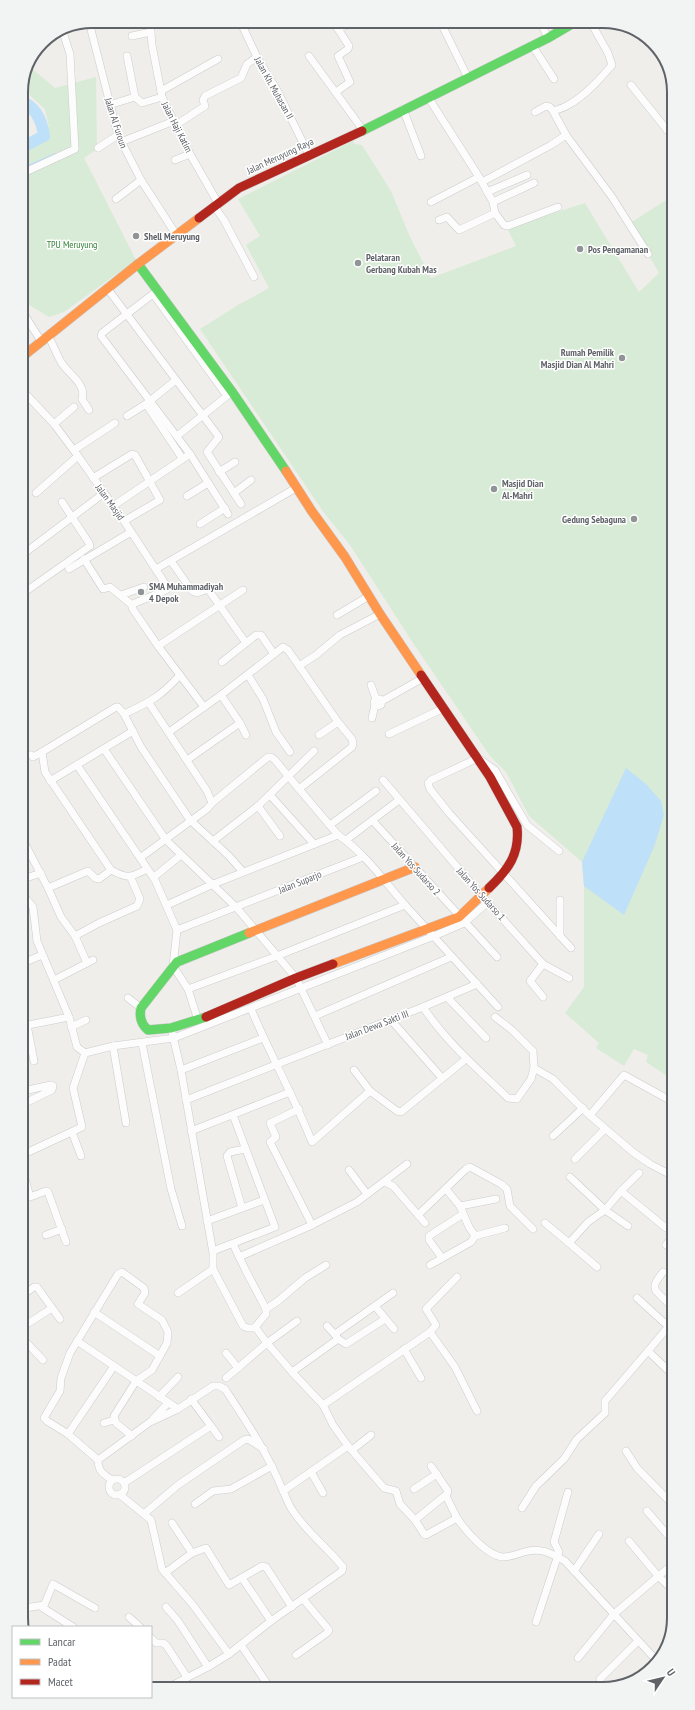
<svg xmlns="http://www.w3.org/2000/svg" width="695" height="1710" font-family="'PT Sans Narrow',sans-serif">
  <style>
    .green { fill: #d8ebd6 }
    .water { fill: #bfe0f9 }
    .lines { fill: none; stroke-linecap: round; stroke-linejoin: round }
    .stream { stroke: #bfe0f9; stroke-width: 2 }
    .river { stroke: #bfe0f9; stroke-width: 12 }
    .street-casing { stroke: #cbcccc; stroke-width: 8 }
    .fast-casing { stroke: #cacacb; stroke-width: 10 }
    .slow-casing { stroke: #cacacb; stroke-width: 10 }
    .jam-casing { stroke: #cacacb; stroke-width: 10 }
    .street { stroke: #fdfcfc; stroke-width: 7 }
    .fast { stroke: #63d668; stroke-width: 9 }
    .slow { stroke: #ff974d; stroke-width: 9 }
    .jam { stroke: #b3261e; stroke-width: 9 }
    .poi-dot { fill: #919496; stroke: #fff; stroke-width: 1.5 }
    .labels { text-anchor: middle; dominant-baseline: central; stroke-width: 3; stroke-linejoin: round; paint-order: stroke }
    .street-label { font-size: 10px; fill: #5f6368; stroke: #fff }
    .poi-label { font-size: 10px; font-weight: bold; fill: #5f6368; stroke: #fff; text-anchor: start }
    .park-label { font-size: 10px; fill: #348238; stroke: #fff }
    .rim { fill: none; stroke: #5f6368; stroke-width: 2 }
  </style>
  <rect width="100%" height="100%" fill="#efeeea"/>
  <g class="green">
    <polygon points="30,67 55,88 96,77 97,149 84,158 136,260 64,312 49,317 26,303 22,297 21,135 32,139 49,127 45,109 21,87"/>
    <polygon points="353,141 354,144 362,145 391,191 410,237 431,278 516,246 507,228 585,203 639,292 659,273 630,223 671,197 671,459 666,466 671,476 673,1080 646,1062 648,1055 634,1049 624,1066 596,1048 599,1043 565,1013 584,987 584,886 582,862 529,816 506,772 490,756 413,643 350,545 322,510 200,329 238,305 269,288 246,245 260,236 238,199"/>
  </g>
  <polygon class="water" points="626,768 646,784 661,801 664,815 654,847 624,915 584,886 582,862"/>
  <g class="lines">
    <polyline class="stream" points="21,169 55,154"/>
    <path class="river" d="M21,101C36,107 42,121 44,136L21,148"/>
    <g class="street-casing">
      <g id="street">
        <polyline points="150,21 152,45 162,97 190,154 218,203"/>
        <polyline points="240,21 257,57 277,90 309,155"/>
        <polyline points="333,21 349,46 348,49 338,56 350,82 336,92"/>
        <polyline points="440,21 468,78"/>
        <polyline points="540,21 548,38"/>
        <polyline points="89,22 118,135 141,180 177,236"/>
        <polyline points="337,28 364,21"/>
        <polyline points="132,36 151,32"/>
        <polyline points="532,45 554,79"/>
        <polyline points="127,56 135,97 142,103 162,97"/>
        <polyline points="309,56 363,130"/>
        <polyline points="631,85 667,130 670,131"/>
        <polyline points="161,91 218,59"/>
        <polyline points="428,97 479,177 493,202 495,213 504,225 508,226 558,207"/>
        <polyline points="109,105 135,97"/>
        <polyline points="403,109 421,156"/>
        <path d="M553,111C558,109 564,108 568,105C585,96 600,79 612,65L608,53L590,21"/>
        <polyline points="535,112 546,106 550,107 553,111 566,135 612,197 648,254"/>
        <polyline points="176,125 205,106 203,100 205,96 241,78 247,64 257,57"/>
        <polyline points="121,142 174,121"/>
        <polyline points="98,148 118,135"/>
        <polyline points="175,160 190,154"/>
        <polyline points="21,174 75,149 70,54 62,29"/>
        <polyline points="482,182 551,145 566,135"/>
        <polyline points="487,192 527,175"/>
        <polyline points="116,199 141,180"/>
        <polyline points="431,202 479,177"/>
        <polyline points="493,202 534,183"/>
        <polyline points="214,206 224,220 254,277"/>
        <polyline points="439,220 447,217 459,230 495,213"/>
        <polyline points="670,275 671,275"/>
        <polyline points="107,288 219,437 207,452 241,504"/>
        <polyline points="22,311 41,341"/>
        <path d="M48,336C53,344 56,353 61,362C67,373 87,384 82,399L89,410"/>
        <polyline points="22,390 54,424 78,456 124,521 166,585 167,589 164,591 135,603 132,605"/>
        <polyline points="146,404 182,458"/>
        <polyline points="127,416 146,404 176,380"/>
        <polyline points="54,424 74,407"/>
        <polyline points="177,436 227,396 153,294 102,333 101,336 190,454 228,514"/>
        <polyline points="74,450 115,423"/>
        <polyline points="219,472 235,462"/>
        <polyline points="93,478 132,454 135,455 160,500 124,521"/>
        <polyline points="36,493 78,456"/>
        <polyline points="234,493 251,480"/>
        <polyline points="187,496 208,483"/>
        <polyline points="113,506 190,454"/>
        <polyline points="200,524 225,508"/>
        <polyline points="22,555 104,493"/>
        <polyline points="84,559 103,589 110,587 132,605 132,608 158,646 204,707"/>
        <polyline points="171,561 192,591 197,593 208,589 246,643"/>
        <polyline points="69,569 131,532"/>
        <polyline points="156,569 296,488"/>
        <polyline points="22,594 90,546 89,543 62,502"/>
        <polyline points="121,595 144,587"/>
        <polyline points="337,615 369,596"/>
        <polyline points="158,646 243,590"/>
        <polyline points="222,662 256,635 261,635 274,654"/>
        <polyline points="299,666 316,655 340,635 380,614"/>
        <polyline points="248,675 263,699 276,732 290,752"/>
        <polyline points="371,685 376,699"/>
        <polygon points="376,699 380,699 382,701 381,705 378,706 375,705 374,702"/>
        <polyline points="382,701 423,678"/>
        <polyline points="149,703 207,791 212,803"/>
        <polyline points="124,714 141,747 190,820 229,856 243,872"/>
        <polyline points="372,718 375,705"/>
        <polyline points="240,723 246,735"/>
        <polyline points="389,734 444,708"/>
        <polyline points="319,735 338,722"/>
        <polyline points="104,749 166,840 236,907 296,978 328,1045"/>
        <path d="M42,752L45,772L111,870C128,879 130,878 147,869"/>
        <path d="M31,755L33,757L42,752L116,707H118L124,714C150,702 160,697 180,675"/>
        <polyline points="187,760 240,723 221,695"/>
        <polyline points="77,765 155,880 177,930 173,966 188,989 198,1020"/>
        <polyline points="383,780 482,896 543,964 569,978"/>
        <polyline points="50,781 133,731"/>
        <polyline points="270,795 314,844"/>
        <polyline points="258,806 280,836"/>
        <polyline points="373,821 497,957"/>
        <polyline points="330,825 376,791"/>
        <path d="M338,835C365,853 384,881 405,905C436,939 467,973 498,1007"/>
        <polyline points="23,840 48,888 61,917 75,936 87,963"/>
        <polyline points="346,840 399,800"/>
        <polyline points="213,841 258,806 314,751"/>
        <polyline points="559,851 527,825 495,770 478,758 431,780 428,783 430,789 449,813 571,948"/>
        <polyline points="140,858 207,809 212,803 268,757 271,757 275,760 299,789"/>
        <polyline points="154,877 181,855"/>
        <polyline points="23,879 41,873"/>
        <polyline points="48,888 88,871 95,878 99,879 111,870"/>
        <polyline points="23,895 33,907 37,941 69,1017 77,1047 85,1053 113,1046 174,1038 434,936 464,923 488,902"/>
        <polyline points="560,900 560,936"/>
        <polyline points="167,905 211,885 338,835 299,789 352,747 353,744 352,739 338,722 288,650 283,647 221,695 169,732"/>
        <polyline points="177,930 363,857"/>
        <polyline points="75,936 99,923 137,906 140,899 131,878"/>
        <polyline points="23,963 42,955"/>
        <polyline points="54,980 93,960"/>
        <polyline points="188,989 277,956 405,905"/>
        <polyline points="447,997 486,1038"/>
        <polyline points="543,997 530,981 543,964"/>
        <polyline points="128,998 141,1008"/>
        <path d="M423,1007C447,1043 478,1069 508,1098L517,1099L531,1079L534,1068L553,1079L587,1113L634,1153L650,1164L673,1176"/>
        <path d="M251,1009C270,1054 294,1097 312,1142L370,1091L397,1111L401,1112L466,1059"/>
        <polyline points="315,1016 451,957"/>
        <polyline points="495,1017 512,1030 533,1051 534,1068"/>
        <polyline points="391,1020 442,1078"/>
        <polyline points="27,1025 34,1061"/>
        <polyline points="23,1026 69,1017"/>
        <polyline points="71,1027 86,1020"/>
        <polyline points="171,1028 181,1070 213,1253 213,1269 243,1326 248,1328 256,1328"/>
        <polyline points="142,1043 171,1189 182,1226"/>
        <polyline points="113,1046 126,1123"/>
        <polyline points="181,1070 263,1038"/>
        <polyline points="354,1070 370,1091"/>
        <polyline points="23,1091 51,1085 53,1086 52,1090 23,1104"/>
        <polyline points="186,1100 423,1007 477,984"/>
        <polyline points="299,1109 270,1123 276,1137 270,1142 312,1225"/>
        <polyline points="590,1115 624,1075 673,1102"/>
        <polyline points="191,1131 290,1092"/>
        <polyline points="72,1132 81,1156"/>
        <polyline points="553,1136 583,1108"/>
        <polyline points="24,1154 82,1127 73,1088 85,1053"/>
        <polyline points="575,1159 605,1129"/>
        <polyline points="349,1170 367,1194"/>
        <polyline points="24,1175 30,1197 46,1191 48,1192 66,1242"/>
        <polyline points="570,1177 605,1210 628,1226"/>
        <polyline points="385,1182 393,1186 425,1223"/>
        <polyline points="446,1189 460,1206 496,1199"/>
        <polyline points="621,1191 666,1228 673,1225"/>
        <polyline points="460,1206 469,1227 475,1236 505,1228"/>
        <polyline points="242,1208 227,1156 230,1152 245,1149"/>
        <polyline points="418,1215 466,1169 470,1167 501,1184 507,1189 510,1206 533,1229"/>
        <polyline points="207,1221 264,1200"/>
        <polyline points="545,1223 569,1243 588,1222 605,1210 621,1191 639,1173"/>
        <polyline points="46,1235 62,1229"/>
        <polyline points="569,1243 597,1267"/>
        <path d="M233,1244L246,1271L266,1309V1314L256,1326V1328L267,1343L292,1372L323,1405L333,1425L348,1446L384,1488L396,1491L400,1504L415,1520L424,1534L426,1535L457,1518C465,1530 487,1556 503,1557C511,1557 517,1554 524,1552C540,1547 551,1553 565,1561L658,1662"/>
        <polyline points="666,1245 673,1236"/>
        <polyline points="213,1251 275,1227 233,1115"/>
        <polyline points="239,1257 312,1225 357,1202 407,1164"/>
        <polyline points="442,1258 429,1240 429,1236 463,1214"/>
        <polyline points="430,1265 471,1242 475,1236"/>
        <path d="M663,1272C659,1278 652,1284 656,1291L673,1308"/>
        <polyline points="178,1293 213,1269"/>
        <polyline points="24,1294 34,1287 37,1287 60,1319"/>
        <polyline points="637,1298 669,1327"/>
        <polyline points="375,1306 394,1329"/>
        <polyline points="266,1309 278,1301 305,1278 326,1265"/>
        <polyline points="94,1312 160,1356"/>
        <polyline points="673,1321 648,1351 673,1375"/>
        <polyline points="24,1326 52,1308"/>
        <polyline points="327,1326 337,1337"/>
        <polyline points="430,1332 436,1325 426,1309 457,1277"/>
        <polyline points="335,1334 393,1293"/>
        <polyline points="24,1340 43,1360"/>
        <polyline points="77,1341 178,1409"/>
        <polyline points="404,1349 421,1378"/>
        <polyline points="226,1353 238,1368 267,1343 297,1321"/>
        <polyline points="292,1372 338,1339 346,1344 385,1319"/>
        <polyline points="226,1378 238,1368"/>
        <polyline points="159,1397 178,1377"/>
        <polyline points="323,1405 430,1332 455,1367 477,1411"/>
        <polyline points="153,1419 168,1403"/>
        <polyline points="104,1423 114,1420"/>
        <polyline points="211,1426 219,1437"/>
        <polyline points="68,1434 114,1366"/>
        <polyline points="352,1450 371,1435"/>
        <polyline points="626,1451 637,1468 674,1506"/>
        <polyline points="98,1460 68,1434 47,1421 44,1418 60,1391 61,1378 70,1353 118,1274 122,1272 144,1288 145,1293 138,1304 162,1320 168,1332 167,1343 152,1370 136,1381 114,1416 116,1423 132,1436"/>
        <polyline points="311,1472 323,1493"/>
        <circle cx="117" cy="1487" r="8"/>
        <path d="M112,1480C103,1474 98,1471 98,1460L150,1422L178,1409L213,1386H219L225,1389C248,1424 267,1452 283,1491"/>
        <polyline points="124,1483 211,1426 191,1399"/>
        <polyline points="414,1489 437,1474"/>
        <path d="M119,1494L151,1520L162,1569L193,1605L229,1654L271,1621L342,1571L343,1567C327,1547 305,1531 291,1508C288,1503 286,1497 283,1491L348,1446"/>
        <polyline points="446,1496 457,1518"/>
        <polyline points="195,1504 213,1491 231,1489 272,1466"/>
        <polyline points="522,1508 536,1486 564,1459 577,1439 605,1413 605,1401 648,1351"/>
        <polyline points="647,1511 672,1540 674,1540"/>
        <polyline points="145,1513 178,1485 244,1440 248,1439 264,1449"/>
        <polyline points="415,1520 447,1494 448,1491 431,1466"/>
        <polyline points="172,1523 192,1553"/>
        <polyline points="629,1541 659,1577 674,1591"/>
        <polyline points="574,1571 599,1534"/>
        <polyline points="165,1573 192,1553 206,1548 229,1585 262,1566 266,1567 292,1607"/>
        <polyline points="242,1578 271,1621"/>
        <polyline points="166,1607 178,1621 208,1667"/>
        <polyline points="25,1608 44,1605"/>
        <polyline points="129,1617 140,1627"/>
        <polyline points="536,1622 559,1552 554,1542 568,1492"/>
        <polyline points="73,1627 43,1608 53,1584 95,1608"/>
        <polyline points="151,1638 156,1643 163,1643 166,1645 187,1677"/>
        <polyline points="241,1645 270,1688"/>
        <polyline points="296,1655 327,1633 329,1630 303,1599"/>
        <polyline points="578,1658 614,1614 674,1563"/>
        <polyline points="600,1679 638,1641"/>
        <polyline points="300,1687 303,1686"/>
        <polyline points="167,1688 208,1667 229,1654"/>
      </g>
    </g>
    <g class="fast-casing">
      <g id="fast">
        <polyline points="362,131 548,38 577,21"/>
        <polyline points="138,264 233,393 286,471"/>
        <path d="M206,1017L171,1028L148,1030C141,1024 139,1017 141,1008L177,962L249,933"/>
      </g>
    </g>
    <g class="slow-casing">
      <g id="slow">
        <polyline points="22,357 138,264 199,218"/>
        <polyline points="286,471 311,510 345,557 380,614 421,675"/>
        <polyline points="249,933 415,867"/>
        <polyline points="333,964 459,917 489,888"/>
      </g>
    </g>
    <g class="jam-casing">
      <g id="jam">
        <polyline points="199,218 239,188 362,131"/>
        <path d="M421,675L490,777L517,827C520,854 508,870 489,888"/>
        <polyline points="206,1017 296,978 333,964"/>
      </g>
    </g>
    <use href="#street" class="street"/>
    <use href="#fast" class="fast"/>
    <use href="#slow" class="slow"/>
    <use href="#jam" class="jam"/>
  </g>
  <g class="poi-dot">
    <circle cx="136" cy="236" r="4"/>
    <circle cx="580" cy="249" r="4"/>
    <circle cx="358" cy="263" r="4"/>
    <circle cx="622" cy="358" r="4"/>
    <circle cx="494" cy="489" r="4"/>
    <circle cx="634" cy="519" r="4"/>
    <circle cx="141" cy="592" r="4"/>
  </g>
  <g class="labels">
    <g class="street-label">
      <text transform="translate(274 88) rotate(61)">Jalan Kh. Muhasan II</text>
      <text transform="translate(116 123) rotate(72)">Jalan Al Furoun</text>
      <text transform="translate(177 127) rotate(63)">Jalan Haji Katim</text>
      <text transform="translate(280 156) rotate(-25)">Jalan Meruyung Raya</text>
      <text transform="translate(110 502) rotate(54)">Jalan Masjid</text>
      <text transform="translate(416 869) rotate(48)">Jalan Yos Sudarso 2</text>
      <text transform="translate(300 882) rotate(-22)">Jalan Suparjo</text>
      <text transform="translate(481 894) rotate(48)">Jalan Yos Sudarso 1</text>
      <text transform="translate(377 1025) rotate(-21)">Jalan Dewa Sakti III</text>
    </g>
    <g class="poi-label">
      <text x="144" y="236">Shell Meruyung</text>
      <text x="588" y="249">Pos Pengamanan</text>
      <text x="366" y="257">Pelataran<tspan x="366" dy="12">Gerbang Kubah Mas</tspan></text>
      <text x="614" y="352" text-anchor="end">Rumah Pemilik<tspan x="614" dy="12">Masjid Dian Al Mahri</tspan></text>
      <text x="502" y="483">Masjid Dian<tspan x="502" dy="12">Al-Mahri</tspan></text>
      <text x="626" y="519" text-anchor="end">Gedung Sebaguna</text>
      <text x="149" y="586">SMA Muhammadiyah<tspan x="149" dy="12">4 Depok</tspan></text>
    </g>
    <g class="park-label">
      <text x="72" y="244">TPU Meruyung</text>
    </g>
  </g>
  <path d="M0 0H695V1710H0ZM92 28H603A64 64 0 0 1 667 92V1618A64 64 0 0 1 603 1682H92A64 64 0 0 1 28 1618V92A64 64 0 0 1 92 28Z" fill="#f2f3f3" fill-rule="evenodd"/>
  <path class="rim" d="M92 28H603A64 64 0 0 1 667 92V1618A64 64 0 0 1 603 1682H92A64 64 0 0 1 28 1618V92A64 64 0 0 1 92 28Z"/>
  <rect x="12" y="1626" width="140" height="72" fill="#ffffff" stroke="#bfc1c3"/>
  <rect x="20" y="1639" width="20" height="6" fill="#63d668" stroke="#bfc1c3"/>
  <text x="48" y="1646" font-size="12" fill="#5f6368">Lancar</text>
  <rect x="20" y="1659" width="20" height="6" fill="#ff974d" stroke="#bfc1c3"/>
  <text x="48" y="1666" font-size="12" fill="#5f6368">Padat</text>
  <rect x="20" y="1679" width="20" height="6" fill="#b3261e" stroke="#bfc1c3"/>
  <text x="48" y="1686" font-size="12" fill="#5f6368">Macet</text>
  <g transform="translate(663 1678) rotate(55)" stroke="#ffffff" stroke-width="3" paint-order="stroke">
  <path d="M0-3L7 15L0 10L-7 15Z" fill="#5f6368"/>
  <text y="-6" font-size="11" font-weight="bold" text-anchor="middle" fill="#5f6368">U</text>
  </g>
</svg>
